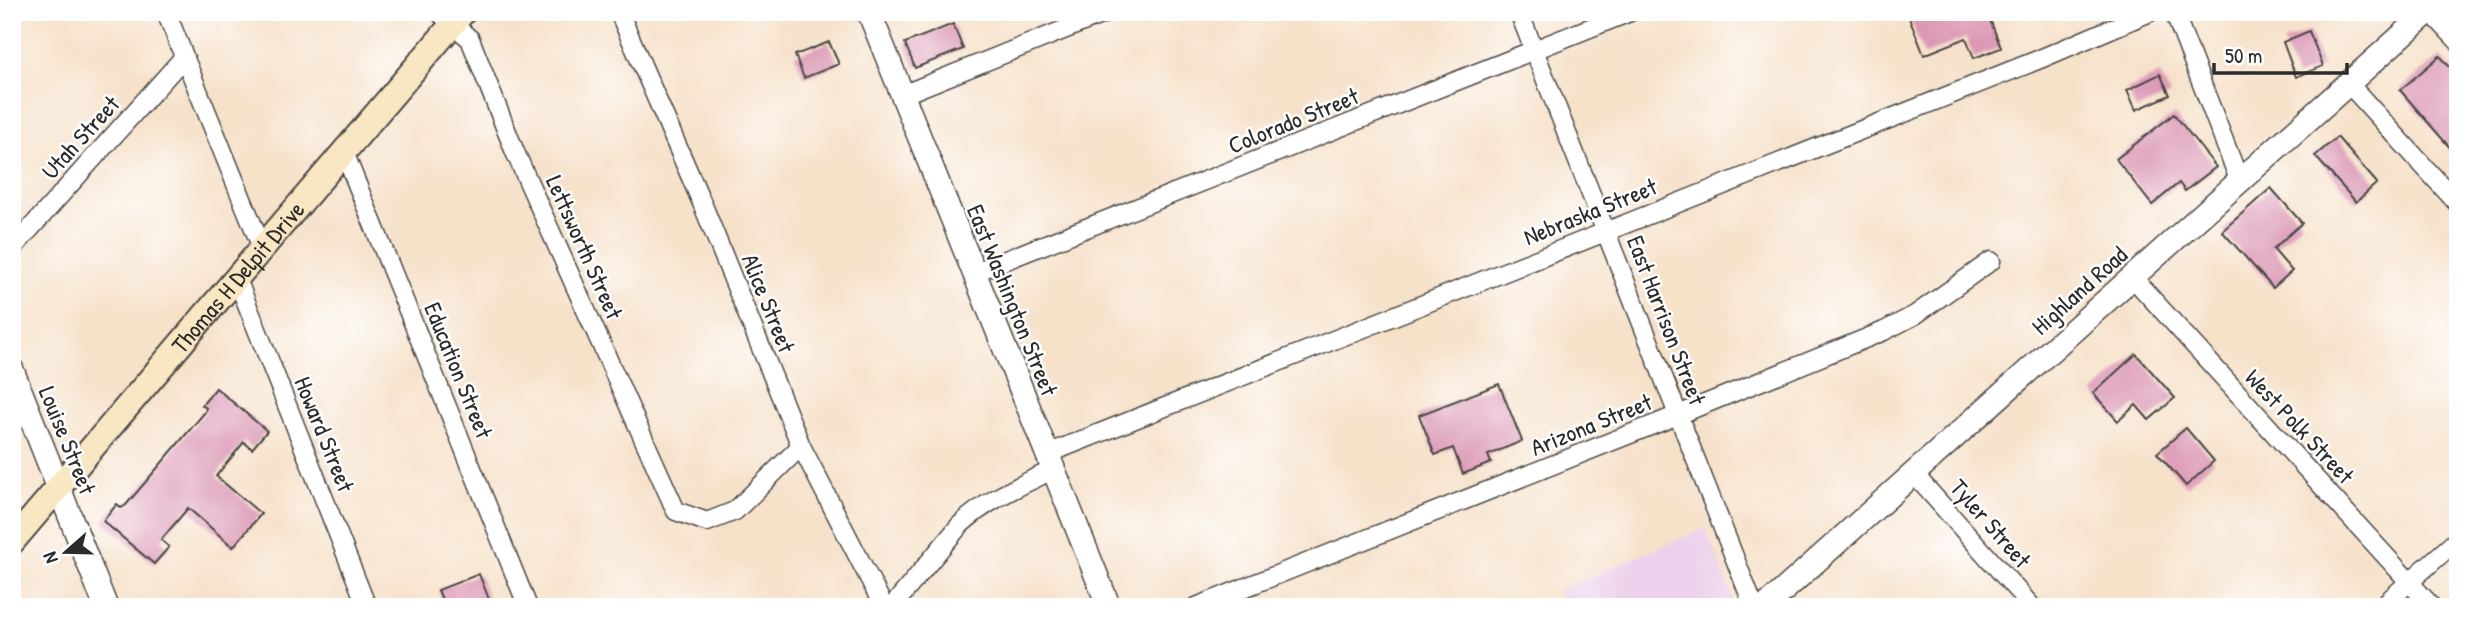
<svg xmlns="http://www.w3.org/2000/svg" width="2470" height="619" font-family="'Patrick Hand',sans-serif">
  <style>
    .built { fill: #ebd1eb }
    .building { fill: #dc99b6 }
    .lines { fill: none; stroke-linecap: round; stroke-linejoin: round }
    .minor-casing { stroke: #494643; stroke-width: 21 }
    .tertiary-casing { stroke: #494643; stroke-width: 26 }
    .secondary-casing { stroke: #494643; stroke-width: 28 }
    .minor { stroke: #fff; stroke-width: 18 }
    .tertiary { stroke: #fff; stroke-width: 23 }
    .secondary { stroke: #f9e7c3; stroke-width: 24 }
    .labels { text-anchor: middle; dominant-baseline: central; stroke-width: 5; stroke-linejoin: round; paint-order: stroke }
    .street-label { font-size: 24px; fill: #2b2b2b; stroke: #fff }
  </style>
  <rect width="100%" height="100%" fill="#fff"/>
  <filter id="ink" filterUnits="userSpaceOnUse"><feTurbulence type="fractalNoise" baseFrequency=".0143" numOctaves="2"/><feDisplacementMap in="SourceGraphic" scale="14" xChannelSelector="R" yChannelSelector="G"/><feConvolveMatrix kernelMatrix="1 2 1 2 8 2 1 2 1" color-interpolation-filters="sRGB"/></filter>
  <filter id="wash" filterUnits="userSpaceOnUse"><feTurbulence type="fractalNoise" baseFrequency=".00686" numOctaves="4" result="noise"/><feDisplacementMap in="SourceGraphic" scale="28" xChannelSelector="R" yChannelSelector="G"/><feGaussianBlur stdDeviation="1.57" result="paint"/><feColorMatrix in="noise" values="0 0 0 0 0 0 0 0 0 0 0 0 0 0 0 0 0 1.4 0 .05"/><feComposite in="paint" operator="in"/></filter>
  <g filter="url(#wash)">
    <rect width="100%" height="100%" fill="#f6e1c9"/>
    <polygon class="built" points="1706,528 1735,604 1732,607 1564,607 1558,590"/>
    <g id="blocks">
      <g class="building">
        <polygon points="1921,12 1987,12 2001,48 1974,58 1966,38 1924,55 1909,17"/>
        <polygon points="953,24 963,49 915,68 905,43"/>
        <polygon points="2309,31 2323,66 2296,77 2283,42"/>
        <polygon points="829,42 839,64 804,78 795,55"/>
        <polygon points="2440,56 2458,76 2458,157 2400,90"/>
        <polygon points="2160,74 2170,95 2136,110 2127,90"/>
        <polygon points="2174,114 2216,167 2185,191 2179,183 2152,205 2116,159"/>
        <polygon points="2337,137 2377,183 2356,202 2315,156"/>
        <polygon points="2271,188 2302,223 2273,249 2292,271 2273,288 2222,231"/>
        <polygon points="2136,354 2175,398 2149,420 2136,405 2118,421 2093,393"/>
        <polygon points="1499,384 1522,441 1488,455 1491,463 1463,474 1453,448 1435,455 1419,415"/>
        <polygon points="216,388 267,431 252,449 244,442 216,476 261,514 233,547 188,508 161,540 169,547 154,564 103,521 117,504 121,508 126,505 205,412 206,408 202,405"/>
        <polygon points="2186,428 2214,461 2186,486 2157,453"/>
        <polygon points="479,574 492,607 445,607 438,590"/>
      </g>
    </g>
  </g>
  <g filter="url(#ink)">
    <use href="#blocks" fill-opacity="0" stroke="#494643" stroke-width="2"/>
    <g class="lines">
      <g class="minor-casing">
        <g id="minor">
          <polyline points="166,12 262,248"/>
          <polyline points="439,12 470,39 515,152 676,511 707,522 735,511 801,446"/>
          <polyline points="619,12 702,203 801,446 882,603 886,607"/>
          <polyline points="1519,12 1754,607"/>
          <polyline points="2174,12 2240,182"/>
          <polyline points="2431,12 2458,41"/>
          <polyline points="2349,84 2458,204"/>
          <polyline points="902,95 1108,12"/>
          <polyline points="344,152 528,607"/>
          <polyline points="12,249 184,57"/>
          <polyline points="973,273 1630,12"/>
          <polyline points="2133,278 2432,607"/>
          <polyline points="237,279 367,607"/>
          <polyline points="1047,454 2040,59 2150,12"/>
          <polyline points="1913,473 2032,607"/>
          <path d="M892,607L960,525C988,499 1020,486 1054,469"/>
          <polyline points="1196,607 1678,415 1884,331 1915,315 1991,261"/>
          <polyline points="2381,607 2458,539"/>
        </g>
      </g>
      <g class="tertiary-casing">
        <g id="tertiary">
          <polyline points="869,12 1109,607"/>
          <polyline points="12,370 106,607"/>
          <polyline points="1765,607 2428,12"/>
        </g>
      </g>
      <g class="secondary-casing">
        <g id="secondary">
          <path id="s1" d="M12,542L463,12"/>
        </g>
      </g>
      <use href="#minor" class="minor"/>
      <use href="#tertiary" class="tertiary"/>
      <use href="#secondary" class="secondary"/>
    </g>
  </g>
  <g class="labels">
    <g class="street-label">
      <text transform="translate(1293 120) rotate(-22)">Colorado Street</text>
      <text transform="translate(80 137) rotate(-48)">Utah Street</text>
      <text transform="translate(1590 211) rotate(-22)">Nebraska Street</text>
      <text transform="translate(585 247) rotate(66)">Lettsworth Street</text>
      <text stroke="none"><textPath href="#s1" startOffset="348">Thomas H Delpit Drive</textPath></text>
      <text transform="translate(2079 290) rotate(-42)">Highland Road</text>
      <text transform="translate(1013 300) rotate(68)">East Washington Street</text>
      <text transform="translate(769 303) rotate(68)">Alice Street</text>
      <text transform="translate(1667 320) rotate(69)">East Harrison Street</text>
      <text transform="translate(459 370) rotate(68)">Education Street</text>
      <text transform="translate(1591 424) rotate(-22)">Arizona Street</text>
      <text transform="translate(2300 426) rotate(47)">West Polk Street</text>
      <text transform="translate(325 434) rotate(68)">Howard Street</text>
      <text transform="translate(68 440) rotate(68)">Louise Street</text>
      <text transform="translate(1991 523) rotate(49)">Tyler Street</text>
    </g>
  </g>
  <rect width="2470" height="619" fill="none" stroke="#fff" stroke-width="42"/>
  <g transform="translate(66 552) rotate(250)" stroke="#ffffff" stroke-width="5" paint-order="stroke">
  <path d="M0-5L12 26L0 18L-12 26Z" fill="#2b2b2b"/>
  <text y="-10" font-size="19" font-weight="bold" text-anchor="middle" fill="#2b2b2b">N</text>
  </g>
  <path d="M2214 63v10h133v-10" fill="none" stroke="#2b2b2b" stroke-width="3.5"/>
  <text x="2225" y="63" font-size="21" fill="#2b2b2b" stroke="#ffffff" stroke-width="5" paint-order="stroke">50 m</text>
</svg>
